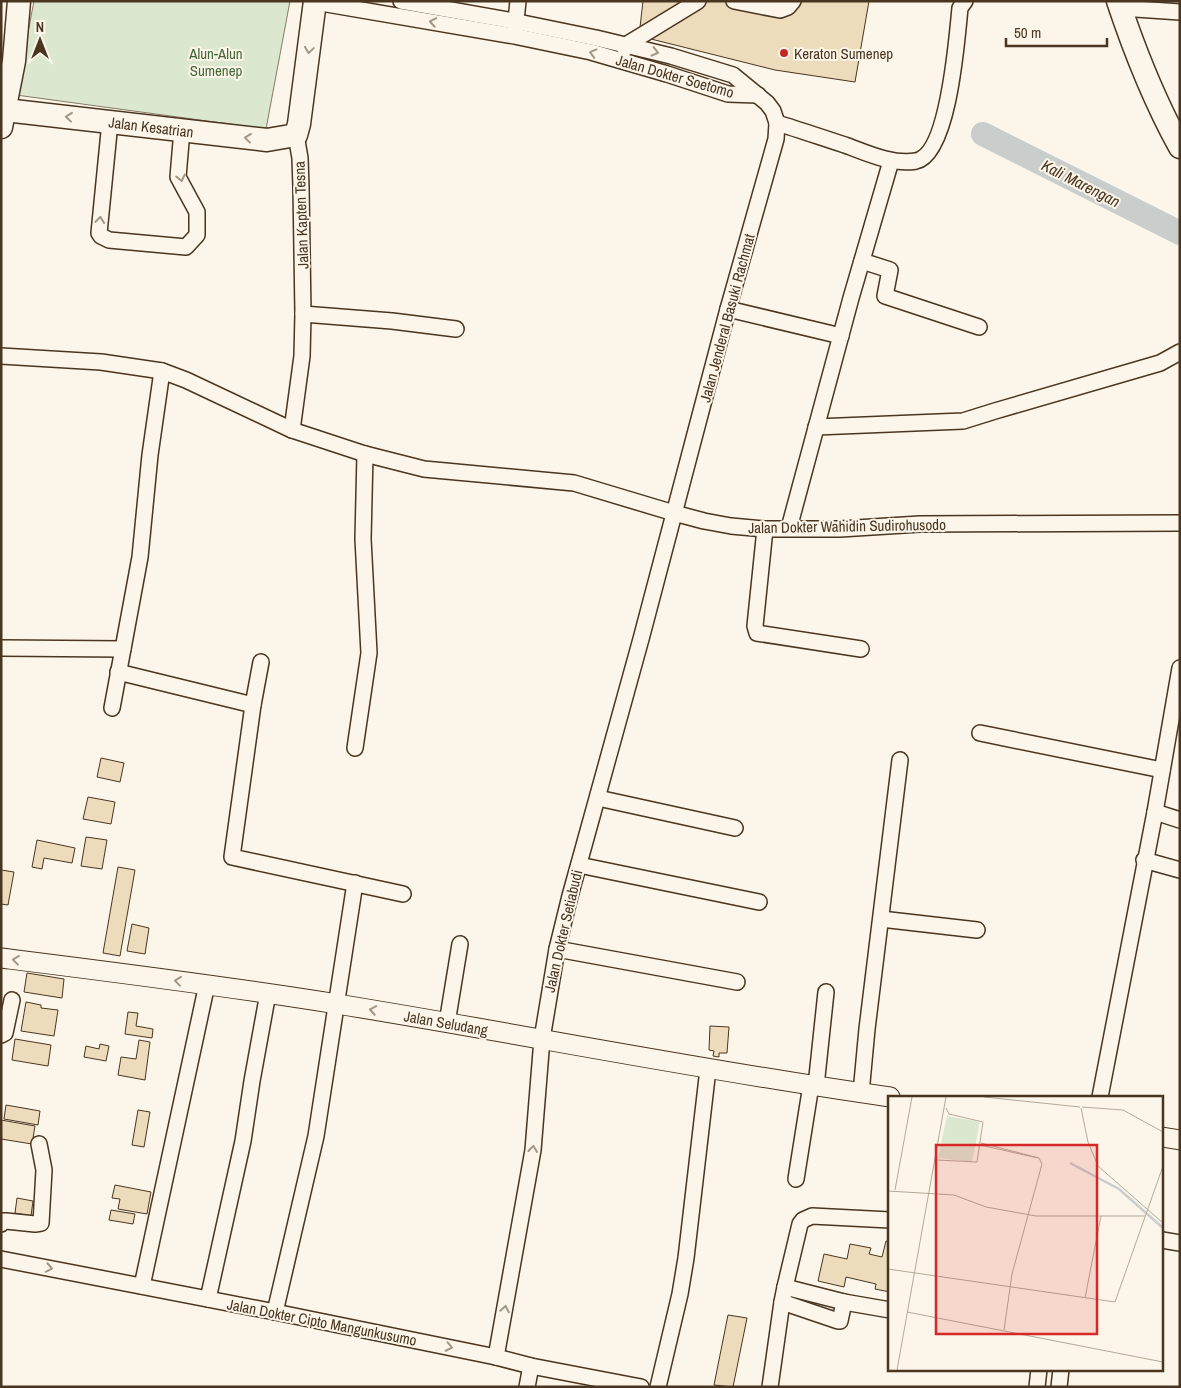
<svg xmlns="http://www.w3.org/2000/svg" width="1181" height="1388" font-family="'Archivo Narrow',sans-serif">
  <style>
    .green { fill: #dce7d0; stroke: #887966 }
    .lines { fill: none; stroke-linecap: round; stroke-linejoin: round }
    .river { stroke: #c9cecd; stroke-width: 24 }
    .building { fill: #ecdcbc; stroke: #4a3520 }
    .minor-casing { stroke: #4a3520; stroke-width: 18 }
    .major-casing { stroke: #4a3520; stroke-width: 21 }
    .highway-casing { stroke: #4a3520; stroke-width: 25 }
    .minor { stroke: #fbf6e9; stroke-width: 15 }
    .major { stroke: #fbf6e9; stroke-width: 19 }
    .highway { stroke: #fbf6e9; stroke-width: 22 }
    .oneway { stroke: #a29684 }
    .poi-dot { fill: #c62828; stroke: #fbf6e9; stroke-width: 2 }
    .labels { text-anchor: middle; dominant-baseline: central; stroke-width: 4; stroke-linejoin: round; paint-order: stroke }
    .park-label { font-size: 15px; fill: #436837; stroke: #fbf6e9 }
    .poi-label { font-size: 15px; fill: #4a3520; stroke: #fbf6e9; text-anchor: start }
    .street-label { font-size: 15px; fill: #4a3520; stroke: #fbf6e9 }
    .water-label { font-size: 16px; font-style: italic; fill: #4a3520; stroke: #fbf6e9 }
    .inset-river { fill: none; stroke: #c9cecd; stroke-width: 2.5 }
    .inset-road { fill: none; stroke: #b4a999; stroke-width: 1 }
    .view { fill: #d62828; fill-opacity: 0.15; stroke: #d62828; stroke-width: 2.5 }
    .inset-edge { fill: none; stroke: #4a3520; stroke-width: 2.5 }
  </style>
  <rect width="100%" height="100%" fill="#fbf6e9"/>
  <polygon class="green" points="34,1 290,1 266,129 16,95"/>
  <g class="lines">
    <polyline class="river" points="983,134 1180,233"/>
  </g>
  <g class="building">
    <polygon points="643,1 869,1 855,82 775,70 639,36"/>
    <polygon points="101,758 124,763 120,782 97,777"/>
    <polygon points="88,797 115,802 111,824 83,819"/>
    <polygon points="86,837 107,840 102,869 81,866"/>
    <polygon points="37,840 75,848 72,863 44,858 42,869 32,867"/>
    <polygon points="118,867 135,870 120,956 103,953"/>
    <polygon points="1,870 14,872 8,905 1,904"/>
    <polygon points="132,924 149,928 145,954 127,951"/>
    <polygon points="27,973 64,979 62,998 24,992"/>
    <polygon points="26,1002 41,1005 41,1008 58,1010 54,1036 21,1031"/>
    <polygon points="128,1012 138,1013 136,1026 153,1029 152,1038 125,1034"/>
    <polygon points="710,1026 729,1027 727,1053 719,1053 719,1057 713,1056 714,1051 709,1050"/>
    <polygon points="15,1039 51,1045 48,1066 12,1060"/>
    <polygon points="139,1040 150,1042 145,1080 118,1075 121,1057 136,1059"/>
    <polygon points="100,1044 109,1046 106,1061 84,1057 86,1046 99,1049"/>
    <polygon points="6,1105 40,1111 38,1125 4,1119"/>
    <polygon points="138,1110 150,1112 144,1147 132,1145"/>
    <polygon points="1,1120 35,1126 32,1144 1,1139"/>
    <polygon points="115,1185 151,1192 147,1214 118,1209 120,1199 112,1198"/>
    <polygon points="17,1198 33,1201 31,1216 15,1213"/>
    <polygon points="111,1210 135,1214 133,1224 109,1220"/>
    <polygon points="886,1241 890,1242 890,1292 875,1289 876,1284 846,1277 844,1287 818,1281 824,1254 847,1259 850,1244 871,1248 869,1254 882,1257"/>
    <polygon points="728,1315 747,1318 733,1387 714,1385"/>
  </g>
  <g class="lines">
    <g class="minor-casing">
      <g id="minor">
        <polyline points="401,1 513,21 596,38 671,56 733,75 767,103 773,111 777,123 776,139 728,309 641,639 570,896 557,949 542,1039 533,1150 496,1357"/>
        <polyline points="734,1 780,10 788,7 793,1"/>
        <polyline points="315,2 514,36 591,52 667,74 728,94 758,95"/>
        <polyline points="1121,8 1180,12"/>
        <polyline points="515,30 518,1"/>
        <polyline points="625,49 626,45 698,1"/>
        <polyline points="110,122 99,233 101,236 109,240 186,247 197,235 197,212 178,177 182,130"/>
        <path d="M777,123C800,130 823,138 845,145C867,153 892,165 916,161C949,154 957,37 960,8L965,1"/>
        <polyline points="862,261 890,270 885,296 979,327"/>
        <polyline points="728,309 841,336"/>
        <polyline points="303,314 392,321 456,329"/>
        <polyline points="1,356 101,362 162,371 186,380 292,430 365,454 424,469 574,483 674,513 704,521 731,526 765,529 840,529 920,524 1180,523"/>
        <polyline points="816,427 963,421 995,411 1160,363 1180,352"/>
        <polyline points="292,430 302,356 303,314 301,187 300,158 296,135"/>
        <polyline points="789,528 851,298 891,161"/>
        <polyline points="765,529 755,626 757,633 861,649"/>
        <polyline points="1,648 123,649"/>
        <polyline points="261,662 253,705 232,857 403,894"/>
        <polyline points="118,672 253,705"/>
        <polyline points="112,708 140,557 150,455 162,371"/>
        <polyline points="980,733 1162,770"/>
        <polyline points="355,748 369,653 363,539 365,454"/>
        <polyline points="598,798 735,828"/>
        <polyline points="1155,812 1180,820"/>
        <polyline points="1144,860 1180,870"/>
        <polyline points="579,865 759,902"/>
        <polyline points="881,919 977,930"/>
        <polyline points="557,949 737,982"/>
        <polyline points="447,1023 460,944"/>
        <polyline points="1,1035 5,1033 12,1000"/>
        <polyline points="816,1086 826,992"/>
        <polyline points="861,1093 867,1029 900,760"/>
        <polyline points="1100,1097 1155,812 1180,668"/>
        <polyline points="796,1179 811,1085"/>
        <polyline points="1,1224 3,1221 6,1221 35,1224 41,1223 44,1170 39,1144"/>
        <polyline points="1162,1240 1180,1243"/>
        <polyline points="1,1259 275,1312 496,1357 531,1366 641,1387"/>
        <polyline points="142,1286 207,984"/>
        <polyline points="785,1287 782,1302 838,1321 840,1321 844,1302 890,1310"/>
        <polyline points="208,1299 243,1141 252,1081 268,993"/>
        <polyline points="844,1302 785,1287 800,1224 803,1220 812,1216 890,1220"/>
        <polyline points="275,1312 316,1136 355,883"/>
        <polyline points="527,1387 531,1366"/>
        <polyline points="658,1387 680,1294 686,1258 708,1069"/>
        <polyline points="770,1387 782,1302"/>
        <polyline points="1037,1387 1039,1369"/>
        <polyline points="1059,1387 1061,1369"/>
      </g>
    </g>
    <g class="major-casing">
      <g id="major">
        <path d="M1,958C113,972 226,986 337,1004C522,1034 705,1071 890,1097"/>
        <polyline points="1162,1137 1180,1140"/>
      </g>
    </g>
    <g class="highway-casing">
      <g id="highway">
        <path d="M1118,1C1135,52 1154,100 1180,147"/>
        <polyline points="5,110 267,140 296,135 299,124 315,1"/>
        <polyline points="1,127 14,61 19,1"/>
      </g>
    </g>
    <use href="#minor" class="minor"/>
    <use href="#major" class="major"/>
    <use href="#highway" class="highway"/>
  </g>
  <defs><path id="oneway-chevron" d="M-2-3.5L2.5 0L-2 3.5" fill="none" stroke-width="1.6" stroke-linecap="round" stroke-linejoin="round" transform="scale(1.25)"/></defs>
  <g class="oneway">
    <use href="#oneway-chevron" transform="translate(433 22) rotate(-170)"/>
    <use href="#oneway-chevron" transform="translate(309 50) rotate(98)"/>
    <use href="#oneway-chevron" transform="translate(655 52) rotate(14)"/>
    <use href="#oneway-chevron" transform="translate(593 53) rotate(-165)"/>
    <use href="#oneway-chevron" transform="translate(69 117) rotate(-174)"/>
    <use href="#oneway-chevron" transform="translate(248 138) rotate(-173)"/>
    <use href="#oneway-chevron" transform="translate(181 178) rotate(78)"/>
    <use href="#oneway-chevron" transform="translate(100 220) rotate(-84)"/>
    <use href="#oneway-chevron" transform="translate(16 960) rotate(-173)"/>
    <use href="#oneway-chevron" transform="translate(178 981) rotate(-173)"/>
    <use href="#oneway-chevron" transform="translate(373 1010) rotate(-170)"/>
    <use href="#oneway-chevron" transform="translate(533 1149) rotate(-83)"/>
    <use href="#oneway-chevron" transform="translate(49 1268) rotate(11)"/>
    <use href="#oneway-chevron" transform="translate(505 1309) rotate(-80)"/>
    <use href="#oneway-chevron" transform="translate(449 1347) rotate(12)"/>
  </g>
  <circle class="poi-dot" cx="784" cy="53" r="5"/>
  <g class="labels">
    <g class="park-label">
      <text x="216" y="53">Alun-Alun<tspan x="216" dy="17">Sumenep</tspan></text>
    </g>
    <g class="poi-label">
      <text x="794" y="53">Keraton Sumenep</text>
    </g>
    <g class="street-label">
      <text transform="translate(675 76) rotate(16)">Jalan Dokter Soetomo</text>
      <text transform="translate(151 127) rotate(7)">Jalan Kesatrian</text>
      <text transform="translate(301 215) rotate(-92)">Jalan Kapten Tesna</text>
      <text transform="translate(727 318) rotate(-75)">Jalan Jenderal Basuki Rachmat</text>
      <text transform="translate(847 526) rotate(-1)">Jalan Dokter Wahidin Sudirohusodo</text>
      <text transform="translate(563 931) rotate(-77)">Jalan Dokter Setiabudi</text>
      <text transform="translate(446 1023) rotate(10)">Jalan Seludang</text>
      <text transform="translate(322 1322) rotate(11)">Jalan Dokter Cipto Mangunkusumo</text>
    </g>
    <g class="water-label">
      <text transform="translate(1081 183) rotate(27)">Kali Marengan</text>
    </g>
  </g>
  <g transform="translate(888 1096)">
    <rect width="275" height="275" fill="#fbf6e9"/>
    <path d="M59,20L92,26L84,66L50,62Z" fill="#dce7d0"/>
    <path class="inset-river" d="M182,67L231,93L275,132"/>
    <path class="inset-road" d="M96,1L192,11M194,11L235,14L275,36M193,12L200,46L210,70L275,127M93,47L151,62M92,49L150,62M49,64L89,66L95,26L61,18L58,12M7,94L24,1M0,95L66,99L98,111L148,120H257M0,173L227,206L275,70M197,202L213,120M19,216L275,266M116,234L124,178L154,68L151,62M9,274L58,1"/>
    <path class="view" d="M48,49H209V238H48Z"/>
    <rect width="275" height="275" class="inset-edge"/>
  </g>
  <rect width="1181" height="1388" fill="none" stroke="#4a3520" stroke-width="5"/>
  <g transform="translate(40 40)" stroke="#fbf6e9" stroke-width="4" paint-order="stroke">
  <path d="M0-4L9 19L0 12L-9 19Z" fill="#4a3520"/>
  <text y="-8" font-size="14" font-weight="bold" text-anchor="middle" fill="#4a3520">N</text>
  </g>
  <path d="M1006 38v8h101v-8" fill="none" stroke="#4a3520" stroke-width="2.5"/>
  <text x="1014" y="38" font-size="15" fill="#4a3520" stroke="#fbf6e9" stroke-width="4" paint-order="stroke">50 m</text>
</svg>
